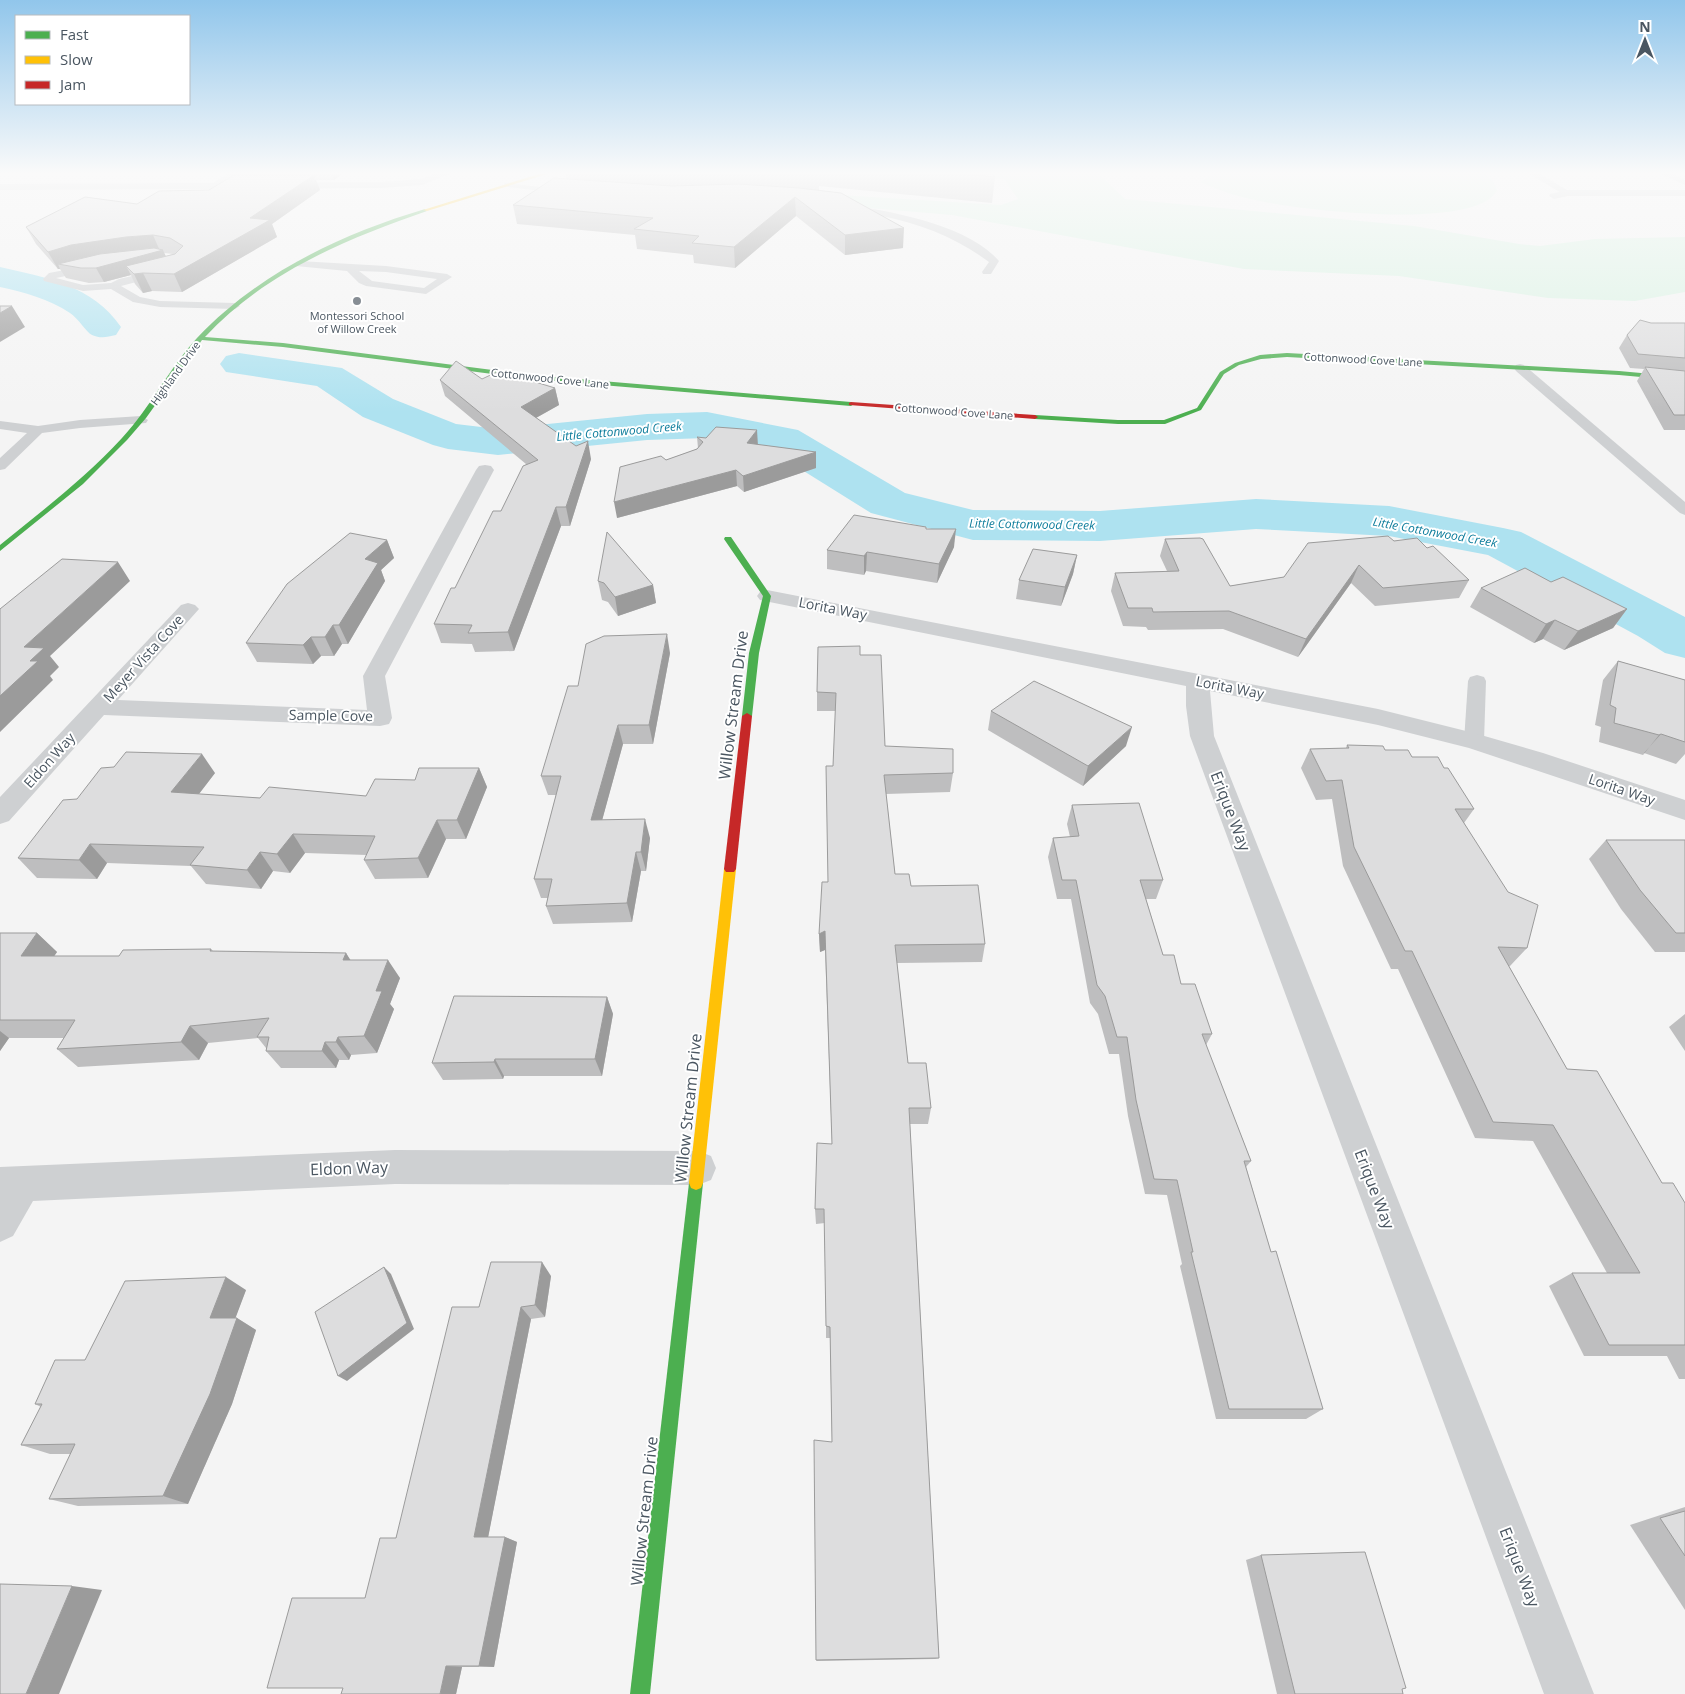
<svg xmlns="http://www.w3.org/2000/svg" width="1685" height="1694" font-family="'Open Sans',sans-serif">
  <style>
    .green { fill: #d9f2e3 }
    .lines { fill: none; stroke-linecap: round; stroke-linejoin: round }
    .river { fill: #aee2f0; fill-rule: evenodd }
    .lane { fill: #ced0d2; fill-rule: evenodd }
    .street { fill: #ced0d2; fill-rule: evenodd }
    .fast { fill: #4caf50; fill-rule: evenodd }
    .slow { fill: #ffc107; fill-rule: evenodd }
    .jam { fill: #c62828; fill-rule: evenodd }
    .wall { fill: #bebebf; fill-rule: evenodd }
    .shaded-wall { fill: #9b9b9b }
    .building { fill: #ddddde; stroke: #9b9b9b }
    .poi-dot { fill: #868d94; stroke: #fff; stroke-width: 2 }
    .labels { text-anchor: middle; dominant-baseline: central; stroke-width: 4; stroke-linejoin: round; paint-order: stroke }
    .far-poi-label { font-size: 11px; fill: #4a5661; stroke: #fff }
    .far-street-label { font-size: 11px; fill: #4a5661; stroke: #fff }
    .far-water-label { font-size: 12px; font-style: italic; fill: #0c7c9b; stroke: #fff }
    .street-label { font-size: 14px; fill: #4a5661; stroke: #fff }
    .near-street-label { font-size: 16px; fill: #4a5661; stroke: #fff }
  </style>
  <rect width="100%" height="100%" fill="#f4f4f4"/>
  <g class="green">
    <polygon points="981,174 1099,174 1125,199 1414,226 1519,244 1540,246 1595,239 1685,237 1685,292 1635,301 1548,298 1399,276 1244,269 952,215 727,196 727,188 1001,205 1018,199 1004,179 982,176"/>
    <path d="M1213,174H1486L1493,181L1497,190C1478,231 1303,210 1265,202C1242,198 1220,191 1200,182Z"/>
  </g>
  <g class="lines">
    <g class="river">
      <path d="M0,267C47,278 92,285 121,327L116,335C107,337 101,339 92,335C86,332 78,318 70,313C49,299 24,292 0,287Z"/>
      <polygon points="239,353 342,368 393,399 456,424 498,429 647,414 707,412 798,430 905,493 973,510 1100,511 1256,499 1389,506 1503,528 1521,532 1685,617 1685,658 1665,653 1638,636 1488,555 1389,536 1256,529 1100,541 973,540 871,513 770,450 707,438 647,440 498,455 448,449 433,445 363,417 317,386 226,372 220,364 226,356"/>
    </g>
    <g class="lane">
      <polygon points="227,174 237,174 216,189 210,189 210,185"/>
      <polygon points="1529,174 1540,174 1572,193 1565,195"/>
      <polygon points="1661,174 1673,174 1685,180 1685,185"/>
      <polygon points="505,183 567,190 571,192 567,194 508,187 504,185"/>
      <path d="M843,204C889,211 967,224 999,261L991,274H983L982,272L989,262C957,238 921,224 882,216C868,213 854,212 840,209V205Z"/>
      <path d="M299,261L386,266L447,274L452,277L426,294L366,286L359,283L347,271L296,266V262ZM359,271L386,272L437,279L424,288L372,281Z"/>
      <polygon points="91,265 95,266 95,270 56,278 83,285 111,283 119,279 163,269 167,270 167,274 121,286 140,297 160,301 235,303 240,306 235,309 160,307 133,302 111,289 83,291 44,281 43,279 49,273"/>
      <polygon points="1520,364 1524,365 1685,502 1685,515 1680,513 1516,371 1514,368 1516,365"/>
      <polygon points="141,416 148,420 146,423 80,428 42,433 5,469 0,470 0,458 27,433 0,429 0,421 38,426 80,420"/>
      <polygon points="1477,675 1484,677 1486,681 1484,741 1481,746 1474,748 1467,746 1464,741 1468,681 1470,677"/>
    </g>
    <g class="street">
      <polygon points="434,174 450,174 422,185 381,188 0,190 0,184 381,182 421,179"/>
      <polygon points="1568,190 1685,190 1685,196 1568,196 1554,199 1549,196 1550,194"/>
      <polygon points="485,465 491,466 494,470 385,676 392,718 389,724 380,726 104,715 9,821 0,824 0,797 181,605 188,603 195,605 199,609 118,700 367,710 363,676 476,470 479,466"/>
      <polygon points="767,590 1378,709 1474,733 1543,753 1685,800 1685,820 1469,748 1378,725 1210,691 1214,736 1594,1694 1544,1694 1190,736 1186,706 1186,686 760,600 757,596 760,592"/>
      <polygon points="395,1150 698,1151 711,1156 716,1168 711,1180 698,1185 395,1184 33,1201 13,1236 0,1242 0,1167"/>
    </g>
    <g class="fast">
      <path d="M425,209L427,211C346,239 264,273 205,337L283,343L531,375L851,402L854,404L851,406L531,379L283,347L202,340L146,418L127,440L83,484L0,551V545C42,511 85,478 122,438C151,407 169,368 197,338C257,274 341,234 425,209Z"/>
      <polygon points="1287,353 1619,371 1685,377 1685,381 1619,375 1287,357 1261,359 1239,365 1224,374 1201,410 1165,424 1118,424 1035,419 1032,417 1035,415 1118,420 1164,420 1197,408 1220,372 1235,363 1260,355"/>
      <polygon points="725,537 731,537 771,596 759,653 752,716 747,719 742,716 749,653 763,596 724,539"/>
      <polygon points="696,1176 701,1178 703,1183 650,1694 630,1694 689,1183 691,1178"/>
    </g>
    <g class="slow">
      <polygon points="539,174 547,174 427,211 423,210"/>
      <polygon points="730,865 734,866 736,869 703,1183 701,1188 696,1190 691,1188 689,1183 724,869 726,866"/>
    </g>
    <g class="jam">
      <polygon points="851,402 1035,415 1038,417 1035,419 849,405 849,403"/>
      <polygon points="747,713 752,716 736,869 734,872 726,872 724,869 742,716"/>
    </g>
  </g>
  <g class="wall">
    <path d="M253,174H342L334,180H316L320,190L272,224L277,237L182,292L152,291L143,293L135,284L131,275L104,282L89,283L66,278L60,269H58L36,244L26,227L137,204L209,190ZM164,253L173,254L166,256Z"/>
    <polygon points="566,174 993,174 995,177 992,203 819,186 819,191 903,248 845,255 796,216 735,268 694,263 693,255 637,249 635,235 517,224 513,205 566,179"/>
    <polygon points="1651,323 1685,323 1685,430 1664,430 1637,381 1644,369 1630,368 1619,348 1627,335"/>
    <polygon points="482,379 555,388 559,405 536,418 591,459 570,526 561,526 514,651 475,652 472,644 441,643 434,624 501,511 526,464 445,396 440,380"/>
    <polygon points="697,437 816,452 816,468 744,492 737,486 617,518 666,460 697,449 698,448"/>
    <polygon points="926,529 954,547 937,583 866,571 864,575 827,569 827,550"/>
    <polygon points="1165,539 1230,586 1284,577 1394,541 1427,548 1469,580 1459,598 1375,606 1351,583 1298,657 1223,629 1148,630 1146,627 1123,626 1111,591 1115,573 1167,571 1160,556"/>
    <polygon points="387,540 394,558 381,570 385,581 348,644 342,644 334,656 321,656 313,664 257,662 246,643"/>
    <polygon points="1077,555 1073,574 1061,606 1016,599 1019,580"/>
    <polygon points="598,581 653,585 656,603 618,616 608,602 602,600"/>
    <polygon points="1551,582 1627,609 1613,628 1564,650 1543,639 1534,643 1470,607 1481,588"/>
    <polygon points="670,653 653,744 623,744 602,820 650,838 646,871 641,871 632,922 553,924 546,906 548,898 541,898 534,879 556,795 548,795 541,776"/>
    <polygon points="860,655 885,746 953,773 950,792 886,794 895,874 985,944 982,962 897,963 908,1063 931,1108 928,1124 910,1124 939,1658 935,1659 817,1661 816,1660 832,1442 830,1338 826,1338 826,1326 825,1223 816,1224 815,1209 832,1144 825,950 820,952 819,934 828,882 836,711 817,711 817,692"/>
    <polygon points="1618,661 1685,680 1685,754 1676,764 1644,753 1643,755 1599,742 1601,727 1595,725 1603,680"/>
    <polygon points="991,711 1126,746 1083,786 988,730"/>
    <polygon points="1347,745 1385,750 1412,757 1444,768 1474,809 1464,823 1527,948 1510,966 1509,966 1567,1069 1662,1183 1685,1203 1685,1379 1679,1379 1667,1356 1584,1356 1549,1286 1572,1273 1607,1273 1533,1141 1475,1138 1398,969 1391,969 1343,866 1332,799 1316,800 1301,768 1310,749 1346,748"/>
    <polygon points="479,768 487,787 466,839 446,839 428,878 375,879 364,860 367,855 305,853 290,873 273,871 261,889 206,884 191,866 107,863 97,879 37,878 18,858 77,799 215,773 199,794 260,798 366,796 415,780"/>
    <polygon points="1072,805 1163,880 1156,899 1146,899 1163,955 1212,1034 1206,1045 1251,1161 1246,1167 1271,1252 1323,1409 1306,1419 1216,1419 1180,1266 1182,1264 1167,1195 1145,1194 1128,1116 1119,1054 1109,1054 1098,1014 1090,1003 1071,899 1057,899 1048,857 1053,838 1070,837 1067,824"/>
    <polygon points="1606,840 1685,840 1685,952 1655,952 1621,909 1589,859"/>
    <polygon points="0,933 37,933 57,952 54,956 119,956 211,949 213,951 346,953 350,960 400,978 390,1004 394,1009 377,1053 351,1055 349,1060 339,1060 336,1068 281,1068 266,1051 266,1048 258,1038 208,1043 199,1060 78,1067 57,1049 64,1038 9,1038 0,1051"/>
    <polygon points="607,997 613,1014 602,1076 504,1076 503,1079 443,1080 432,1063"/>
    <polygon points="1685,1014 1685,1051 1669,1027"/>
    <polygon points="551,1276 545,1317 531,1319 488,1537 505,1537 517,1542 494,1667 462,1667 456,1694 365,1598 396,1538 479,1307"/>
    <polygon points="246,1290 235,1318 237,1318 256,1330 232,1404 188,1504 78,1506 49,1499 71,1454 50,1454 21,1445 41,1407 35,1404 85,1360"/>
    <polygon points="1685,1507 1685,1610 1630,1525"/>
    <polygon points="1261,1555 1402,1689 1403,1694 1277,1694 1246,1560"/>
  </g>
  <g class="shaded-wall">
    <polygon points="332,174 342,174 334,180"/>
    <polygon points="314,175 320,190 272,224 277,237 182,292 174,274 250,218"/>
    <polygon points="795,197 796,216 735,268 734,247"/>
    <polygon points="904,228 903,248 845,255 845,235"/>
    <polygon points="153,235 160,251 163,250 169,264 126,266 131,275 104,282 96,268 58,264 60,269 58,269 48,252 71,245 126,237"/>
    <polygon points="143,273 152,291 143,293 134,274"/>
    <polygon points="12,306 25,327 0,342 0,313"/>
    <polygon points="555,388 559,405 525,424 521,407"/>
    <polygon points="757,430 758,446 747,443"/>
    <polygon points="588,441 591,459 570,526 566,507"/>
    <polygon points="816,452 816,468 744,492 743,476"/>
    <polygon points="736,470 737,486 617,518 614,502"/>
    <polygon points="556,507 561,526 514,651 508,632"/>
    <polygon points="956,529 954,547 937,583 939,564"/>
    <polygon points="387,540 394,558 381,570 385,581 348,644 339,625 365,559"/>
    <polygon points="867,552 866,571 864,575 864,556"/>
    <polygon points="1077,555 1073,574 1061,606 1065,587"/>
    <polygon points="118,562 130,581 50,656 59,667 50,676 53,680 0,732 0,696 24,647"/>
    <polygon points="1359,565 1351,583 1298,657 1306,639"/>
    <polygon points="653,585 656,603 618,616 615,597"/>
    <polygon points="1627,609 1613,628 1564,650 1578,631"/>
    <polygon points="1555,620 1543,639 1534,643 1546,624"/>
    <polygon points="333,625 342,644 334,656 325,637"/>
    <polygon points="667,634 670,653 653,744 649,725"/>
    <polygon points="311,637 321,656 313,664 303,645"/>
    <polygon points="618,725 623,744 597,839 591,820"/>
    <polygon points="1132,727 1126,746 1083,786 1088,766"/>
    <polygon points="1661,734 1644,753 1643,755 1659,735"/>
    <polygon points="202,754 215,773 185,812 171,792"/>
    <polygon points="479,768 487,787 466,839 457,820"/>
    <polygon points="645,819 650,838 646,871 641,852"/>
    <polygon points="437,820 446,839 428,878 418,858"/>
    <polygon points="293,834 305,853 290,873 277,854"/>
    <polygon points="90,844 107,863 97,879 79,860"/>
    <polygon points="260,852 273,871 261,889 247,870"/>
    <polygon points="636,852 641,871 632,922 627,903"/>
    <polygon points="825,931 825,950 820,952 819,934"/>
    <polygon points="37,933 57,952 42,974 21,956"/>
    <polygon points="346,953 358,972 343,960"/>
    <polygon points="388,960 400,978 390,1004 394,1009 377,1053 364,1036 376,991"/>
    <polygon points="607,997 613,1014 602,1076 595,1059"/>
    <polygon points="190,1026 208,1043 199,1060 181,1042"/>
    <polygon points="0,1031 9,1038 0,1051"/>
    <polygon points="338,1037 351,1055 349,1060 336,1042"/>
    <polygon points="325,1042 339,1060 336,1068 322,1051"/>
    <polygon points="495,1059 504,1076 503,1079 494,1062"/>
    <polygon points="542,1262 551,1276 545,1317 535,1305"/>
    <polygon points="384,1267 391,1274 414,1329 347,1381 338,1376"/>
    <polygon points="226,1277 246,1290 231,1330 210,1318"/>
    <polygon points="521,1307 531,1319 487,1543 474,1537"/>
    <polygon points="237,1318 256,1330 232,1404 188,1504 163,1496"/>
    <polygon points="505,1537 517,1542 494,1667 479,1666"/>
    <polygon points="72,1586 102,1590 59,1694 26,1694"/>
    <polygon points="446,1666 462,1667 456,1694 440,1694"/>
  </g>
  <g class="building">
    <polygon points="964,174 993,174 995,177"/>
    <polygon points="234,175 314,175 250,218 270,220 174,274 143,273 134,274 126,266 175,254 183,246 170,238 153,235 126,237 71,245 48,252 26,227 85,197 137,204 159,191 209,190"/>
    <polygon points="554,178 672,186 738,184 799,188 841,193 904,228 845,235 795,197 734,247 692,243 699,236 634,229 653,218 513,205"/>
    <polygon points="154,248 163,250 96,268 81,268 58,264 100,254"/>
    <polygon points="0,306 12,306 0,313"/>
    <polygon points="1640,320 1651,323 1685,323 1685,358 1638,354 1627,335"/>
    <polygon points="456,361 482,379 499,371 555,388 521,407 576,446 588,441 566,507 556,507 508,632 468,633 472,625 434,624 451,588 455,588 493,511 501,511 523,466 538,460 440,380"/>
    <polygon points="1645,367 1685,371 1685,415 1674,415"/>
    <polygon points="716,427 757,430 747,443 816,452 743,476 736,470 614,502 620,467 661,456 666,460 697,449 703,442 697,437 706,438"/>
    <polygon points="854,515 926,527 926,529 956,529 939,564 867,552 864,556 827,550"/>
    <polygon points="607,532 653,585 615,597 604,583 598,581"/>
    <polygon points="350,533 387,540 365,559 378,563 339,625 333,625 325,637 311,637 303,645 246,643 287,584"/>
    <polygon points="1388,536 1394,541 1417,538 1427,548 1433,546 1469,580 1383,588 1359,565 1306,639 1229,611 1153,612 1152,608 1128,608 1115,573 1179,571 1165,539 1200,538 1203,539 1230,586 1284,577 1308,543"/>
    <polygon points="1033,549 1077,555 1065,587 1019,580"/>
    <polygon points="62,559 118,562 24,647 44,648 30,661 38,661 0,696 0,609"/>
    <polygon points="1525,568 1551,582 1563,577 1627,609 1578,631 1555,620 1546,624 1481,588"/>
    <polygon points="667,634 649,725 618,725 591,820 645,819 641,852 636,852 627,903 546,906 552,879 534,879 561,776 541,776 568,686 578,686 586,644 604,636"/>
    <polygon points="860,646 860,655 881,655 885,746 953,749 953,773 884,775 895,874 909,874 911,886 978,885 985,944 895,945 908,1063 926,1063 931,1108 909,1108 939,1658 816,1660 814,1440 832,1442 830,1327 826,1326 824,1209 815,1209 817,1143 832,1144 825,931 819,934 822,882 828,882 826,766 833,766 836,693 817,692 818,647"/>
    <polygon points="1618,661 1685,680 1685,742 1661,734 1659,735 1614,723 1616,708 1610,705"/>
    <polygon points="1034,681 1132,727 1088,766 991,711"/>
    <polygon points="1347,745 1383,746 1385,750 1408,750 1412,757 1438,757 1444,768 1448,768 1474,809 1455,809 1508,892 1538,905 1527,948 1498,947 1567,1069 1597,1071 1662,1183 1673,1183 1685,1203 1685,1345 1609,1345 1572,1273 1640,1273 1553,1125 1493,1122 1412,951 1405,951 1354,847 1342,780 1326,781 1310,749 1349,748"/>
    <polygon points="126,752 202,754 171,792 260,798 269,787 366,796 375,779 415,780 419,768 479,768 457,820 437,820 418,858 364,860 375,836 293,834 277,854 260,852 247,870 190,865 204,847 90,844 79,860 18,858 63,800 77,799 101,768 114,767"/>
    <polygon points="1139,803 1163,880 1140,880 1163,955 1174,955 1181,984 1195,984 1212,1034 1202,1034 1251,1161 1244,1161 1271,1252 1276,1251 1323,1409 1229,1409 1191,1252 1193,1252 1177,1180 1154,1179 1136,1100 1127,1037 1117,1037 1105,996 1097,985 1076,880 1062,880 1053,838 1079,836 1072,805"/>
    <polygon points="1606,840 1685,840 1685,933 1676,933 1640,890"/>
    <polygon points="0,933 37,933 21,956 119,956 123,950 211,949 210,951 346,953 343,960 388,960 376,991 382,991 364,1036 338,1037 336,1042 325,1042 322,1051 266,1051 269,1037 257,1037 269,1018 190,1026 181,1042 57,1049 75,1020 0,1020"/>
    <polygon points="454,996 607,997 595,1059 495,1059 494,1062 432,1063"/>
    <polygon points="491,1262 542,1262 535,1305 521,1307 474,1537 505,1537 479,1666 446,1666 440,1694 341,1694 343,1688 267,1688 292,1598 365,1598 380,1538 396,1538 452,1307 479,1307"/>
    <polygon points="384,1267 407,1323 338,1376 315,1312"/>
    <polygon points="226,1277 210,1318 237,1318 210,1394 163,1496 49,1499 75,1444 21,1445 42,1404 35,1404 55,1360 85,1360 125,1281"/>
    <polygon points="1685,1511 1685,1556 1660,1518"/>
    <polygon points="1365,1552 1406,1688 1402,1689 1403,1694 1295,1694 1261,1555"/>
    <polygon points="0,1584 72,1586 26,1694 0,1694"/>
  </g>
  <linearGradient id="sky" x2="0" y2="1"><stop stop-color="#91c6eb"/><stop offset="0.42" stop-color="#fafafa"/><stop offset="1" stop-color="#fafafa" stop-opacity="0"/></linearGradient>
  <rect width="1685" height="412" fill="url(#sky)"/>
  <circle class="poi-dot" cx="357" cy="301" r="5"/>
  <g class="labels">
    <g class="far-poi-label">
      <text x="357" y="315">Montessori School<tspan x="357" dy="13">of Willow Creek</tspan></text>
    </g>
    <g class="far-street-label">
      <text transform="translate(1363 359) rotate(3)">Cottonwood Cove Lane</text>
      <text transform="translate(175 373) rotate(-54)">Highland Drive</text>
      <text transform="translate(550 378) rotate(6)">Cottonwood Cove Lane</text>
      <text transform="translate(954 411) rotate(4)">Cottonwood Cove Lane</text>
    </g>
    <g class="far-water-label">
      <text transform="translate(619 431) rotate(-5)">Little Cottonwood Creek</text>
      <text transform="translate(1032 524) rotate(1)">Little Cottonwood Creek</text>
      <text transform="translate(1435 532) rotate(10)">Little Cottonwood Creek</text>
    </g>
    <g class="street-label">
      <text transform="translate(833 608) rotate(11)">Lorita Way</text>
      <text transform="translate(143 658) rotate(-48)">Meyer Vista Cove</text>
      <text transform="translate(1230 687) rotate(11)">Lorita Way</text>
      <text transform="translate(331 715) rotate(1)">Sample Cove</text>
      <text transform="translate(49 760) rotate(-48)">Eldon Way</text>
      <text transform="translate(1622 789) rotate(19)">Lorita Way</text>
    </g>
    <g class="near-street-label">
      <text transform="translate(733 705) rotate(-83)">Willow Stream Drive</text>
      <text transform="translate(1231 811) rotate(69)">Erique Way</text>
      <text transform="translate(688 1108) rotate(-84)">Willow Stream Drive</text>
      <text transform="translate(349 1168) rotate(-2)">Eldon Way</text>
      <text transform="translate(1375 1189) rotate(69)">Erique Way</text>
      <text transform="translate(644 1511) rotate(-84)">Willow Stream Drive</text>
      <text transform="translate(1520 1567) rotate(69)">Erique Way</text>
    </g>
  </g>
  <rect x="15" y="15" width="175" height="90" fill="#ffffff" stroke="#b7bbc0"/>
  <rect x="25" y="31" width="25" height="8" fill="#4caf50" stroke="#b7bbc0"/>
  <text x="60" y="40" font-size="15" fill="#4a5661">Fast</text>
  <rect x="25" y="56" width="25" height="8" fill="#ffc107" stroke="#b7bbc0"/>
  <text x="60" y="65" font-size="15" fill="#4a5661">Slow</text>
  <rect x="25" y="81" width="25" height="8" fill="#c62828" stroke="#b7bbc0"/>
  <text x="60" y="90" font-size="15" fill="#4a5661">Jam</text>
  <g transform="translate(1645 40)" stroke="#ffffff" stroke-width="4" paint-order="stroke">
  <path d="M0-4L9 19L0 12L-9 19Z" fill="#4a5661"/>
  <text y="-8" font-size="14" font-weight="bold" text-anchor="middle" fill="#4a5661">N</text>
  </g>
</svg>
